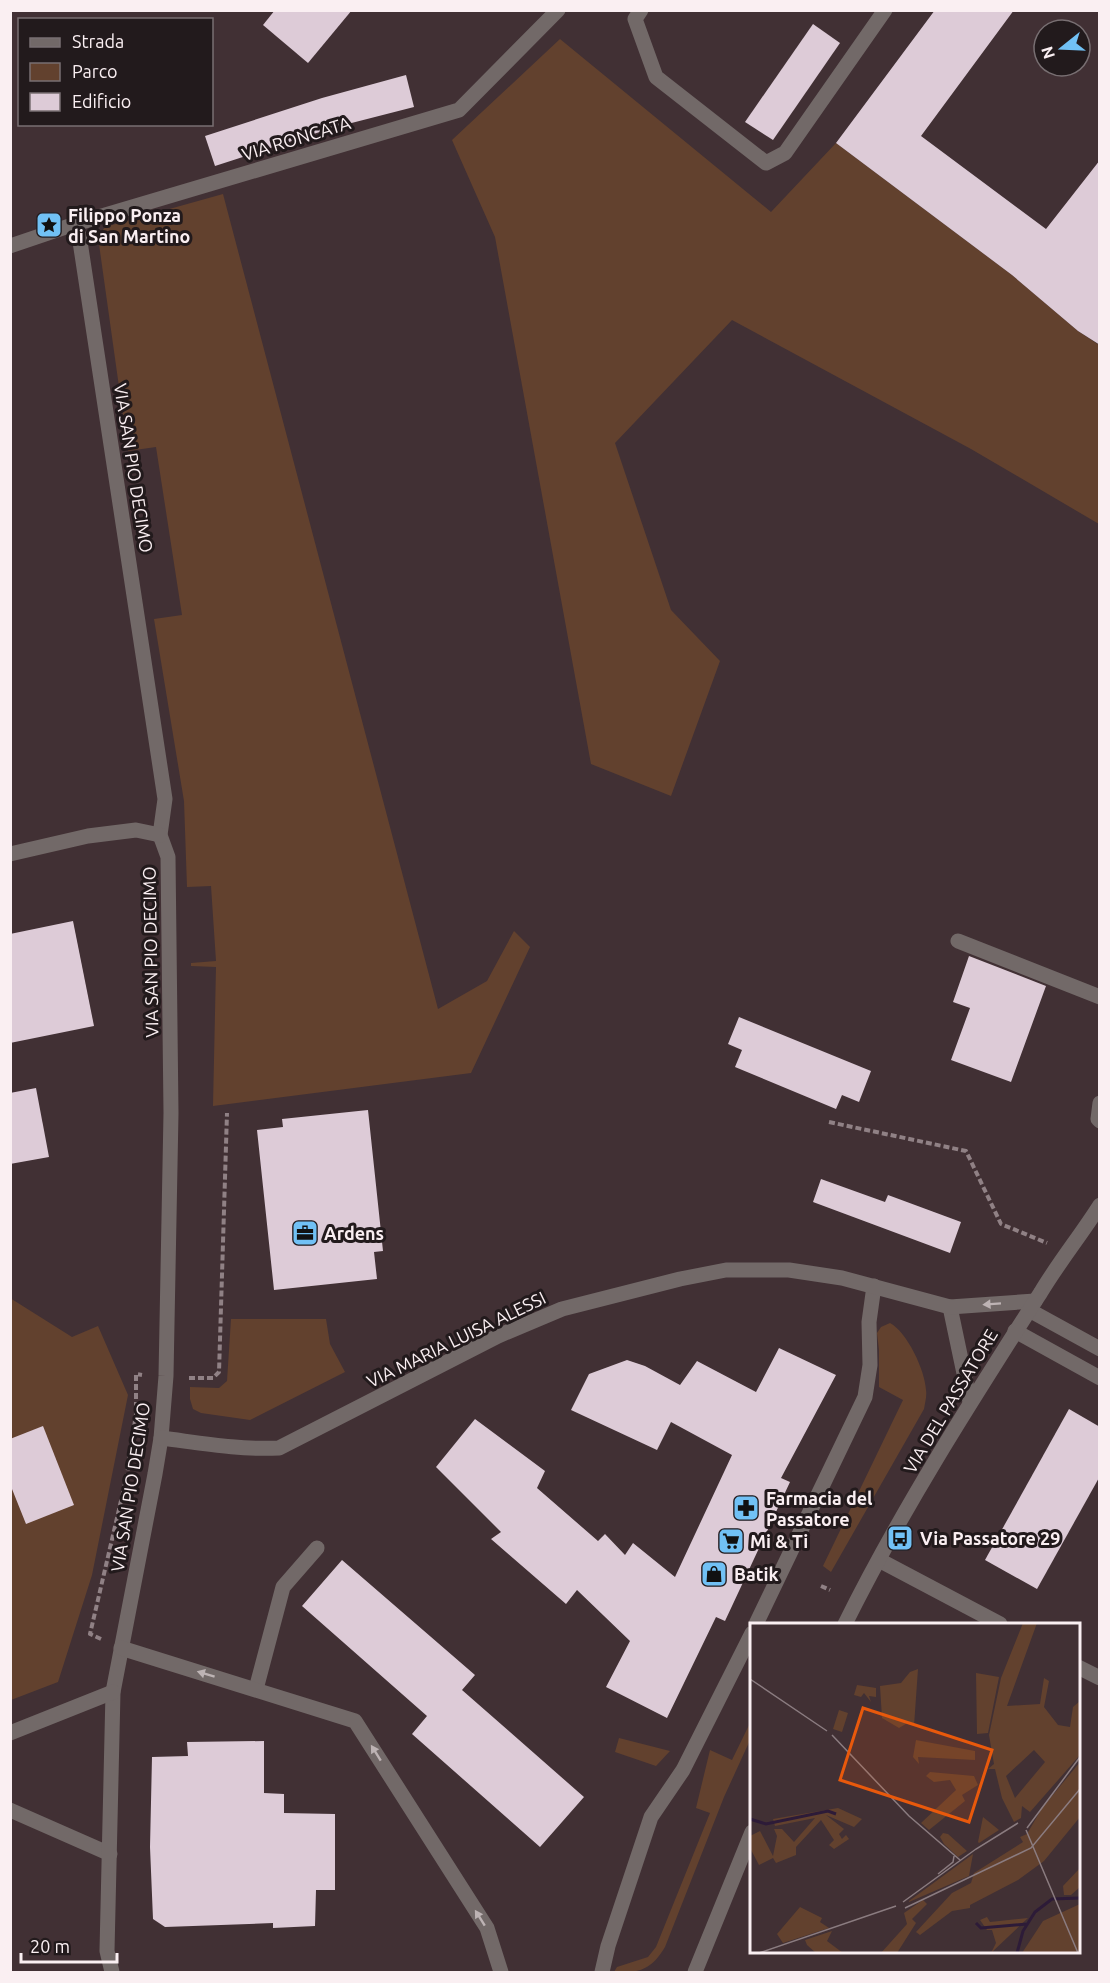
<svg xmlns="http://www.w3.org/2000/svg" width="1110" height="1983" font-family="Ubuntu,sans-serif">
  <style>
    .green { fill: #62412e }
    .building { fill: #ddcbd7 }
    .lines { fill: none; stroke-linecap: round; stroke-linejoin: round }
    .path { stroke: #908185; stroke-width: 4; stroke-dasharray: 6 3; stroke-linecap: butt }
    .service { stroke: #726968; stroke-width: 15 }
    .minor { stroke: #726968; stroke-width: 15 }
    .tertiary { stroke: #726968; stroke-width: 15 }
    .oneway { fill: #bdb3b4 }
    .labels { text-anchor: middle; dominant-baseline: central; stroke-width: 6; stroke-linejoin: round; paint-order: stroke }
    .street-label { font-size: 18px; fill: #faeff2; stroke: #221a1c }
    .poi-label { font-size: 18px; font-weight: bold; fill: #faeff2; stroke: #221a1c; text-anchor: start }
    .inset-river { fill: none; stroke: #2d1b38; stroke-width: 3 }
    .inset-road { fill: none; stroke: #8b7c80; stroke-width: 1.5 }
    .view { fill: #e8590c; fill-opacity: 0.15; stroke: #e8590c; stroke-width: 3 }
    .inset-edge { fill: none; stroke: #faeff2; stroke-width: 3 }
  </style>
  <rect width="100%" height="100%" fill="#413034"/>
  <g class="green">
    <polygon points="560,39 771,212 836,143 1012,275 1078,331 1099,345 1099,524 971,449 732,320 615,443 671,610 720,661 671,796 591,764 495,237 452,140"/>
    <polygon points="223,194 438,1009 487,981 514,931 530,947 471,1073 213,1106 216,967 191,966 191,963 216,961 211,886 187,887 184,801 154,619 182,615 156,447 128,451 98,237 105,227"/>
    <polygon points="10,1298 72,1337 98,1326 128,1395 92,1575 58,1682 11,1700"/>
    <polygon points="231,1319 326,1319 330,1344 345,1372 250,1420 201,1413 193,1409 190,1399 190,1387 219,1388 227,1381"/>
    <path d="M890,1323C907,1332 925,1370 926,1390C927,1396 925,1403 924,1409L831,1572L823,1566L903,1400L879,1387V1350L877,1333L881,1327Z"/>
    <path d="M751,1721V1738L724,1797L665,1947C651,1970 640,1973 614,1972L617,1967L648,1957L656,1947L710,1813L696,1808L710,1750L732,1760Z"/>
    <polygon points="619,1738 670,1751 656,1766 615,1752"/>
  </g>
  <g class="building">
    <polygon points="275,10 352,10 308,63 263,25"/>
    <polygon points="935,10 1014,10 921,136 1046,229 1100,160 1100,345 1078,331 1012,275 836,143"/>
    <polygon points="813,24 840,43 773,140 745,122"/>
    <polygon points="406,75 414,107 332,128 215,166 205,136 322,98"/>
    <polygon points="73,921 94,1026 10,1043 10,934"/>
    <polygon points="969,956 1046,986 1011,1082 951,1060 970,1008 953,1002"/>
    <polygon points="739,1017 871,1071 859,1102 842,1095 836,1109 735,1067 742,1050 728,1044"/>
    <polygon points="36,1088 49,1157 10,1164 10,1093"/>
    <polygon points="368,1110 383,1251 374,1252 377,1279 274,1290 257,1130 283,1127 282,1119"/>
    <polygon points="821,1179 885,1202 888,1195 961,1222 950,1253 813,1202"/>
    <polygon points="779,1348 836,1375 781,1478 790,1482 725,1621 716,1617 667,1718 606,1687 630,1641 577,1590 566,1604 491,1539 501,1532 436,1467 475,1419 545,1471 537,1488 598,1541 605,1534 625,1555 633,1543 675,1577 732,1455 671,1422 657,1450 571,1410 589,1374 627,1360 645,1366 680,1385 697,1361 756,1392"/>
    <polygon points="1069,1409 1100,1427 1100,1476 1037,1589 985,1560"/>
    <polygon points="43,1426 74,1505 26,1524 10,1484 10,1439"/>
    <polygon points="342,1560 475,1675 462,1690 584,1797 540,1847 412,1734 427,1716 302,1606"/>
    <polygon points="264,1741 264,1793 284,1794 284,1813 335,1814 335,1890 316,1890 315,1926 273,1928 273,1923 165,1927 153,1919 150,1847 152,1757 188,1756 187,1742"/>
  </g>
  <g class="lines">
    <g class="path">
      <polyline points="829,1122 966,1151 1001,1224 1047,1243"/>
      <polyline points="189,1378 213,1378 219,1372 227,1113"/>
      <polyline points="821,1586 830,1590"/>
      <polyline points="101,1639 90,1634 127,1475 136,1414 136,1374 142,1375"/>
    </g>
    <g class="service">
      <polyline points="641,10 635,19 656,77 766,163 785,153 885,10"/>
      <polyline points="958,941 1100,997"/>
      <polyline points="1100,1103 1098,1119 1100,1121"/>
      <polyline points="1029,1310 1100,1349"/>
      <polyline points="1015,1331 1100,1378"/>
      <polyline points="879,1560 1000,1624"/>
      <polyline points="756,1624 865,1397 870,1365 869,1322 874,1286"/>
      <polyline points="1078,1667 1100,1678"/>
      <polyline points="256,1689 283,1587 317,1548"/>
      <polyline points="10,1810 110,1854"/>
      <polyline points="602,1972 608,1946 651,1817 683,1770 752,1633"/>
    </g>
    <g class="minor">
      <polyline points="75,224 79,235 165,799 160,835 168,857 171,1113 166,1376 161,1438 155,1474 113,1692 107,1951 112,1972"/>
      <polyline points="10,246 75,224 459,110 558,10"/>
      <polyline points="10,854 88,836 136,830 160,835"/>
      <polyline points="950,1307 970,1402"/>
      <path d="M161,1438C201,1443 239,1450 279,1448L498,1336L562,1309L680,1279L726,1270H789L842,1278L950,1307L1035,1301"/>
      <polyline points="121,1648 355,1721 487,1928 501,1972"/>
      <polyline points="10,1733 113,1692"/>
    </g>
    <g class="tertiary">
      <path d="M845,1624C902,1509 972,1400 1041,1292C1059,1262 1081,1235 1100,1205"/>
      <polyline points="695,1972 752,1832"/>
    </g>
  </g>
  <defs><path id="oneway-solid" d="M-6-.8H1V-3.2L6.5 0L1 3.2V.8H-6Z" transform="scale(1.5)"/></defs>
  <g class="oneway">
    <use href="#oneway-solid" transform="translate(992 1304) rotate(176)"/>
    <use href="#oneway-solid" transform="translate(206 1674) rotate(-163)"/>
    <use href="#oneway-solid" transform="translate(376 1753) rotate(-122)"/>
    <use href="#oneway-solid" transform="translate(480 1918) rotate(-122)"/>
  </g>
  <defs>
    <g id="sight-square" transform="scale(1.35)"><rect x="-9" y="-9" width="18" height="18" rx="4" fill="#71c1f5" stroke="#221a1c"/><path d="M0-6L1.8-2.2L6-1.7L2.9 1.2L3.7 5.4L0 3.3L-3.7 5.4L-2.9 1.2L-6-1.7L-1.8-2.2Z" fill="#111"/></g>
    <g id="office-square" transform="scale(1.35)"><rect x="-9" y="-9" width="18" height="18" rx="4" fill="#71c1f5" stroke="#221a1c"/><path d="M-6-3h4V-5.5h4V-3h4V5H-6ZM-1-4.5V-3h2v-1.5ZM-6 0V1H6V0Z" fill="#111"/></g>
    <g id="pharmacy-square" transform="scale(1.35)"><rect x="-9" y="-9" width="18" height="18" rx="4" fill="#71c1f5" stroke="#221a1c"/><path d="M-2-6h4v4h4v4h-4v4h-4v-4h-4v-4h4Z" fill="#111"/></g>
    <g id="bus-square" transform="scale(1.35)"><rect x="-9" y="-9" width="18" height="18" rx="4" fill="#71c1f5" stroke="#221a1c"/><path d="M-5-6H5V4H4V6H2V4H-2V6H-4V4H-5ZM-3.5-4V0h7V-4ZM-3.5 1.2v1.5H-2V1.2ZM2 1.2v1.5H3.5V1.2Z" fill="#111"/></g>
    <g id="supermarket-square" transform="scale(1.35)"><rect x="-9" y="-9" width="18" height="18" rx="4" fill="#71c1f5" stroke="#221a1c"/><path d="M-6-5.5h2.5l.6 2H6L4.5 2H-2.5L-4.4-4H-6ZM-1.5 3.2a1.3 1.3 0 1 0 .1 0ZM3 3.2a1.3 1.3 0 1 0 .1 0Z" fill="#111"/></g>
    <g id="shop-square" transform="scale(1.35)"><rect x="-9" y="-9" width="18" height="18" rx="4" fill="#71c1f5" stroke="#221a1c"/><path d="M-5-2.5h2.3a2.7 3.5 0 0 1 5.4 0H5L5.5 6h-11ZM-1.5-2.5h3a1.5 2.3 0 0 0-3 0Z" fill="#111"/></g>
  </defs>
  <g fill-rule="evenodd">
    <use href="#sight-square" x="49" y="225"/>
    <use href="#office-square" x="305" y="1233"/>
    <use href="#pharmacy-square" x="746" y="1508"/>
    <use href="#bus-square" x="900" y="1538"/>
    <use href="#supermarket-square" x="731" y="1541"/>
    <use href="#shop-square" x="714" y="1574"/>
  </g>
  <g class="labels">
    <g class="street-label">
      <text transform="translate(296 138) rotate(-17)">VIA RONCATA</text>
      <text transform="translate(134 468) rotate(81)">VIA SAN PIO DECIMO</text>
      <text transform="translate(150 952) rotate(-91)">VIA SAN PIO DECIMO</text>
      <text transform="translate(456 1339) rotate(-26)">VIA MARIA LUISA ALESSI</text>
      <text transform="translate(950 1401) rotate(-59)">VIA DEL PASSATORE</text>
      <text transform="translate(130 1487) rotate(-81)">VIA SAN PIO DECIMO</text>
    </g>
    <g class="poi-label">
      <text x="68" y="215">Filippo Ponza<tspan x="68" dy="21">di San Martino</tspan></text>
      <text x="324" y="1233">Ardens</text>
      <text x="766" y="1498">Farmacia del<tspan x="766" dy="21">Passatore</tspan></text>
      <text x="920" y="1538">Via Passatore 29</text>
      <text x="750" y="1541">Mi &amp; Ti</text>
      <text x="734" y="1574">Batik</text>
    </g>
  </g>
  <g transform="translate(750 1623)">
    <rect width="330" height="330" fill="#413034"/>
    <path d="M273,0H287L257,83L290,81L294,55L299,58L294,84L308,102L320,104L323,84L330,78V132L280,189L272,183L271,195L264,199L252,175L245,146H238L244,141L239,112L251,55ZM284,127L295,139L265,175L256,153ZM168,46L164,103L159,99L149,105L132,95L130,63L151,60L160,49ZM226,50L249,54L238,110L227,111ZM107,62L126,65V74L119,73L121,79L114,70L111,74L104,72ZM89,87L98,90L92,109L83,106ZM166,117L225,128V137L168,134L169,141L163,134ZM330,139V194L294,238L268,257L220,282V285L202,288L170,312L166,309L202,270L221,260L224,250L273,219L270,214L277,211L292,185ZM180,149L224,153L228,162L212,172L215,178L179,207L171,200L206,167L200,157L184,159L176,153ZM88,185L112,196L104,204L76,192L94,206L89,211L92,216L96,212L99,216L84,226L79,222L84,217L71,197L46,224V232L26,240L23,235L9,242L0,225V213L10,208L23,233L27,213L24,206H32L44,219L65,195L25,203L23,196ZM233,194L249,207L229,220L228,219ZM193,210L198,211L217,228L208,234L194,221L190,214ZM223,231L219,253L159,279V278ZM330,245V264L321,272H314L313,263ZM173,277L177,281L162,296L166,300L147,330H131L157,301L154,290ZM330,281V330H272L293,298ZM50,284L72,295L70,299L79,305L33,320L27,311ZM237,294L240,299L278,295L241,330L246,320L242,307H237L230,297ZM82,308L77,318L93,330H66L57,322L55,317Z" fill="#62412e" fill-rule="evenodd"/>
    <path class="inset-river" d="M0,196L16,201L78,188L86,191M226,300L231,305L277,301M267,330L273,308L285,289L302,276L330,275"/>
    <path class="inset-road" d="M0,56L77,108M82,112L159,193L210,237M277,205L330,134M276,207L328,330M188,251L203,239L204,233M153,279L226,226L268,200M155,285L281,225L330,166M9,330L146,283"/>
    <path class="view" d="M113,85L242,127L219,199L90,157Z"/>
    <rect width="330" height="330" class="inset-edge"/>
  </g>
  <rect width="1110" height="1983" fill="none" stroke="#faeff2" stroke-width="24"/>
  <rect x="18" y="18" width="195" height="108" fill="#221a1c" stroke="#786f72" stroke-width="1.5"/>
  <rect x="30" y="38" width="30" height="9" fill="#726968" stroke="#786f72" stroke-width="1.5"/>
  <text x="72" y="48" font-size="18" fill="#faeff2">Strada</text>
  <rect x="30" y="63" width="30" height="18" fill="#62412e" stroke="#786f72" stroke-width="1.5"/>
  <text x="72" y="78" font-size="18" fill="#faeff2">Parco</text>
  <rect x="30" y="93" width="30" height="18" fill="#ddcbd7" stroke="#786f72" stroke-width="1.5"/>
  <text x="72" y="108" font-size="18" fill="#faeff2">Edificio</text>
  <g transform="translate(1062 48) rotate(252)"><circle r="28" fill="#221a1c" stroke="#786f72" stroke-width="1.5"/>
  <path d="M0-4.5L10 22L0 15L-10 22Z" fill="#71c1f5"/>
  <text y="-9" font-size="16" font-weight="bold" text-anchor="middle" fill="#faeff2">N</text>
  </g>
  <path d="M21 1953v9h96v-9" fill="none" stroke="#faeff2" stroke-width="3"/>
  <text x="30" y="1953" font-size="18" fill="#faeff2" stroke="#221a1c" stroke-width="4.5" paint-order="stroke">20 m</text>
</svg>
